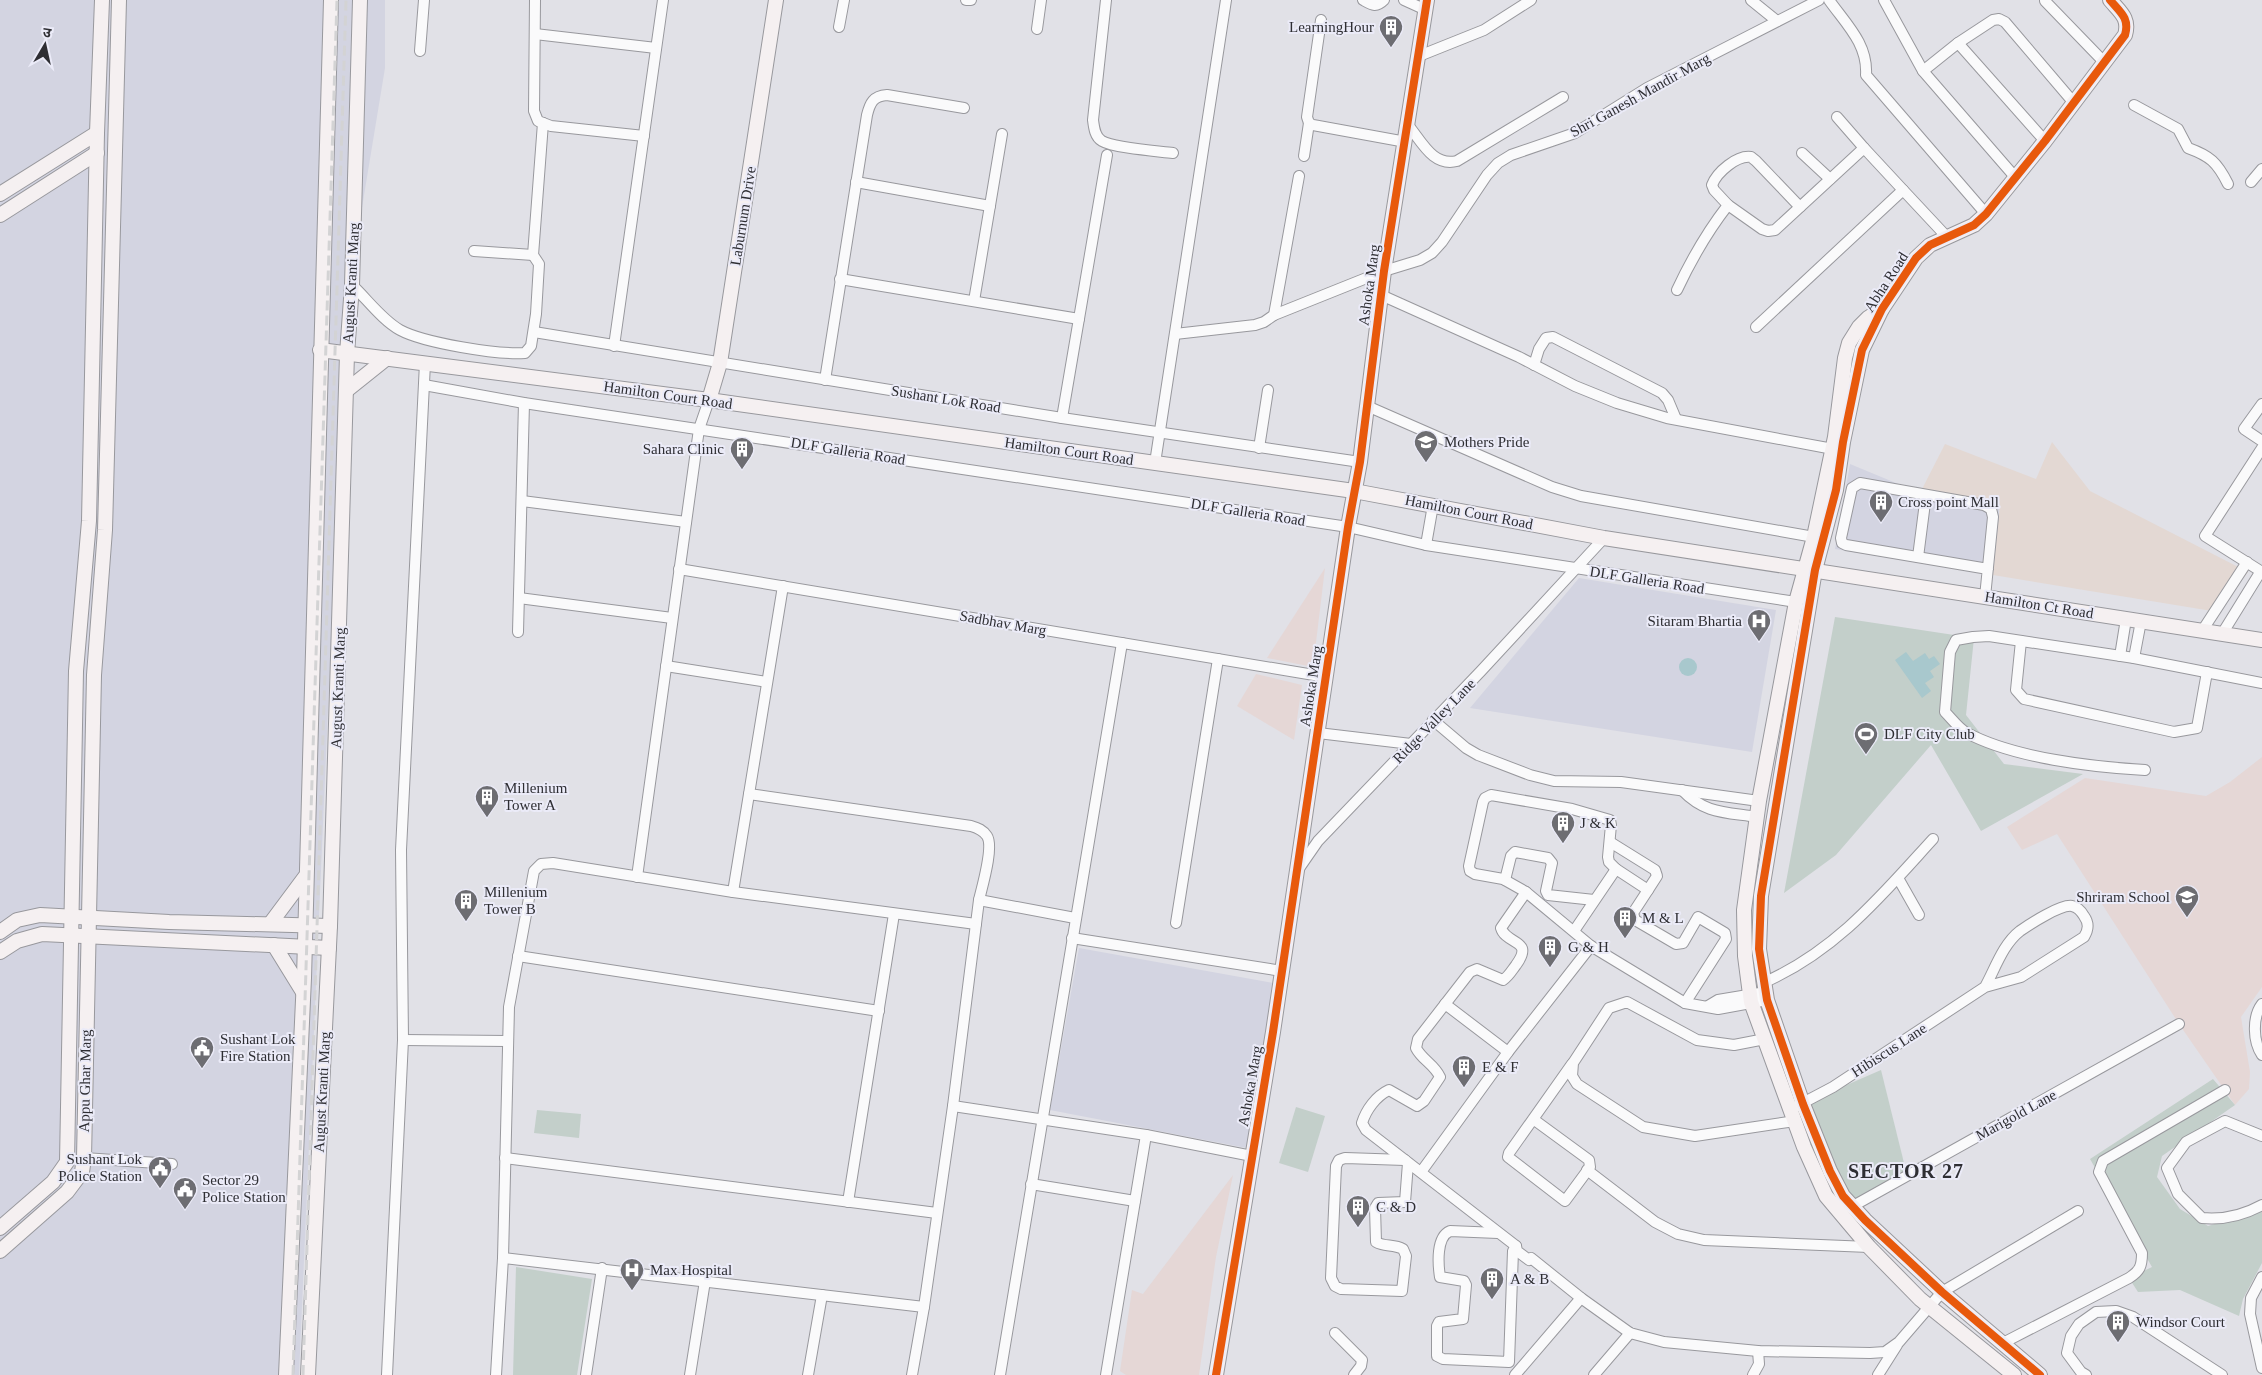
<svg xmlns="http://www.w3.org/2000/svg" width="2262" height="1375" font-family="'Times New Roman','Noto Sans Devanagari',serif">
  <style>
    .built { fill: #d3d4e1 }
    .education { fill: #e5d7d6 }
    .medical { fill: #e3d8d3 }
    .green { fill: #c3cfca }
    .water { fill: #a8c8cd }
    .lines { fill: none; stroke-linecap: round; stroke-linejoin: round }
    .street-casing { stroke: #98989d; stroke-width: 12 }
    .secondary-casing { stroke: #98989d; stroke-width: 16 }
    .street { stroke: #fafafb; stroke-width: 10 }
    .secondary { stroke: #f5f0f1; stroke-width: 14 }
    .rail { stroke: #d3d3d4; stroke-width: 3; stroke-dasharray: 10 5; stroke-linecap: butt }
    .cycleway-casing { stroke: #ebebf8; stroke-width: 11 }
    .cycleway { stroke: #e8590c; stroke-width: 8 }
    .labels { text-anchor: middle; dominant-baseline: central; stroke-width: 4; stroke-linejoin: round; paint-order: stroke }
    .poi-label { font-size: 15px; fill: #2e2e33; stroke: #ebebf8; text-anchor: start }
    .street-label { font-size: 15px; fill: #2e2e33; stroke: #ebebf8 }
    .district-label { font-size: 20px; font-weight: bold; letter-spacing: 1px; fill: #2e2e33; stroke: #ebebf8 }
  </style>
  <rect width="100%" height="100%" fill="#e1e1e7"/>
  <g class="built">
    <polygon points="0,0 385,0 385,68 339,347 337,503 299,1375 0,1375"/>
    <polygon points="1850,464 1920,493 2000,504 1993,575 1835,549"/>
    <polygon points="1579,578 1776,610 1752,752 1470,708"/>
    <polygon points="1079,948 1273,983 1252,1149 1050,1110"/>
  </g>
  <g class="education">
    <polygon points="1325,568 1313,667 1267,658"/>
    <polygon points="1256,674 1302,685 1294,740 1237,706"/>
    <polygon points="2262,757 2262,987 2241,1017 2250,1072 2249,1089 2235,1105 2179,1024 2057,834 2022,850 2007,827 2085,778 2206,796 2230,782"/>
    <polygon points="1233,1175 1216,1257 1199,1375 1126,1375 1120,1371 1132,1290 1143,1294"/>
  </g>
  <polygon class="medical" points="2052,442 2090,491 2248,572 2218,612 1993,575 2000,504 1920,493 1945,444 2036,479"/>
  <g class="green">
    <polygon points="1835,617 1974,638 1966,715 2004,764 2083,774 1981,831 1931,745 1836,855 1784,893"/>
    <polygon points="1881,1070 1906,1171 1853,1206 1803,1104"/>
    <polygon points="2213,1079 2235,1105 2162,1156 2157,1177 2180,1209 2208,1226 2262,1210 2262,1263 2243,1299 2239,1316 2180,1290 2138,1292 2129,1278 2152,1267 2090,1159"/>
    <polygon points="1296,1107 1325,1116 1308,1172 1279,1163"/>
    <polygon points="537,1110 581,1114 579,1138 534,1133"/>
    <polygon points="516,1267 592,1279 577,1375 513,1375"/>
  </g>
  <g class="water">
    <polygon points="1906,652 1913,661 1925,653 1929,659 1934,656 1940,664 1930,671 1934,677 1925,683 1931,691 1922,698 1895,660"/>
    <circle cx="1688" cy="667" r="9"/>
  </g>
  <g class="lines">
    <g class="street-casing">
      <g id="street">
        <polyline points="535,0 534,111 538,121 551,126 644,136"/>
        <polyline points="966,0 971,0"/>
        <path d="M1106,0L1093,120C1094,128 1095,137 1102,141C1114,148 1157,151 1173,153"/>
        <path d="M1363,0C1372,5 1376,8 1384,0"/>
        <polyline points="1404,0 1426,10"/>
        <polyline points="1751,0 1777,21"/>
        <path d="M1829,0C1846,24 1868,44 1866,75L1986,214"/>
        <polyline points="1884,0 1923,71 2015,177"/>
        <polyline points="2045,1 2105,63"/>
        <polyline points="1321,20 1307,117 1309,123 1313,125 1406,142"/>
        <polyline points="839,27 844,0"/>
        <polyline points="1037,29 1041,0"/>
        <polyline points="535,34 656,48"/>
        <polyline points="1958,43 1993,20 1999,19 2005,22 2074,103"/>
        <polyline points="420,51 424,0"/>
        <polyline points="1419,56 1484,30 1531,0"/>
        <polyline points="1923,71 1958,43 2045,141"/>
        <path d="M2134,105L2178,129L2188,148C2210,156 2217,162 2228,184"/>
        <polyline points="1837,117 1864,148"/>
        <path d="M1408,125C1422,142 1433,167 1457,161L1563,97"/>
        <polyline points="1802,153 1830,179"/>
        <polyline points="1304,156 1309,123"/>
        <polyline points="856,182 990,206"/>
        <polyline points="2251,182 2262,169"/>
        <polyline points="1728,205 1762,229 1768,231 1775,230 1864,148 1903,190"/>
        <polyline points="474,251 533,255"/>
        <polyline points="840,279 1079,319"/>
        <path d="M352,285C367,299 382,320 400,330C424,343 498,355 525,353L531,346L536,314L539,264L533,255L543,123"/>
        <path d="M1677,290C1691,260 1707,232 1728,205L1714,190L1712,185C1717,172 1737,155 1751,157L1756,161L1800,207"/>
        <polyline points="1381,295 1519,357 1575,386 1617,403 1667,418 1833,449"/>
        <polyline points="974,301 1002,134"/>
        <polyline points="1274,315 1384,271 1420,260 1432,253 1442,242 1487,175 1498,163 1511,155 1575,133 1647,88 1819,0"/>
        <polyline points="1756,327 1903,190 1946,236"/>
        <polyline points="534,332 1062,418 1360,462"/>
        <polyline points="1175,334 1255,325 1264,322 1274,315 1299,176"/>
        <polyline points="614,346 663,0"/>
        <polyline points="1534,365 1539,349 1546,338 1553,337 1662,393 1668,400 1676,419"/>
        <path d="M825,380L867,115C870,103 873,96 887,95L964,108"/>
        <polyline points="424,385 524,403 1348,527 1426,545 1796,602"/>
        <polyline points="2262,404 2244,429 2262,441"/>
        <polyline points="1367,406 1552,487 1581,496 1814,537"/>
        <polyline points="1062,418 1107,155"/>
        <polyline points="1259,448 1268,390"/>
        <polyline points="2262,448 2205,536 2262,572"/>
        <polyline points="1155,463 1226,0"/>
        <polyline points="522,501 686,522"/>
        <polyline points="1426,545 1433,505"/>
        <polyline points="1918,557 1926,495"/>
        <polyline points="679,569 1326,677"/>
        <polyline points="1985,597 1993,517 1991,509 1984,505 1860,483 1852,488 1841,538 1842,543 1846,545 1988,569"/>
        <polyline points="519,598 672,618"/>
        <polyline points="2202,631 2247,562"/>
        <polyline points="518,632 524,403"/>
        <polyline points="2222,634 2261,571"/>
        <polyline points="2021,641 2016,690 2024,699 2174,732 2197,728 2207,672"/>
        <polyline points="2120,656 2126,619"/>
        <polyline points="2134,658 2141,621"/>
        <polyline points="666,666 767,682"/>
        <polyline points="1433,720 1466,748 1478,755 1530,775 1554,781 1621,782 1759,801"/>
        <polyline points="1318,733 1411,744"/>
        <path d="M2145,770C2092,767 2014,758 1967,733C1959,729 1952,719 1945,712L1950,652L1956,640L1973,637L1989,636L2134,658L2262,683"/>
        <path d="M1682,790C1705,814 1725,812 1757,817"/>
        <path d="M749,794L971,826C978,828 983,830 987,836C994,847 982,887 979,900L953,1106L924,1307L912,1375"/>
        <polyline points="1610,842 1655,870 1657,876 1648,890"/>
        <polyline points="1300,867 1318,841 1481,671 1604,538"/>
        <polyline points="637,877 699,429 709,400"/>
        <polyline points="1898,878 1919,915"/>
        <polyline points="1505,880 1511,856 1515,852 1548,858 1552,863 1546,891 1548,895 1594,900"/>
        <polyline points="733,892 783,586"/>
        <polyline points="1526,892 1503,879 1475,874 1470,871 1469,866 1483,802 1485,798 1491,795 1572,809 1610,820 1611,825 1608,857 1609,862 1616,869"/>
        <polyline points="979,900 1075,918"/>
        <polyline points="1176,923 1218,659"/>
        <polyline points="1574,931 1616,869 1648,890 1633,913 1635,920 1676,944 1683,943 1698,917 1725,933 1726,939 1685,1003"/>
        <polyline points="1072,938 1282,971"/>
        <path d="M1591,946L1526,892L1501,928C1506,945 1535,939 1516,965C1512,970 1509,976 1503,980L1477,969L1470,972L1418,1039L1416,1048C1422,1060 1434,1064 1440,1077L1424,1101L1417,1106L1389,1090C1376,1096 1366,1110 1362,1123L1366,1130L1516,1246L1517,1251L1529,1260L1531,1258L1581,1298L1630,1333L1664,1342L1758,1351L1870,1353L1885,1352L1899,1342L1942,1292L2078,1211"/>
        <polyline points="518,956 879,1011"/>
        <path d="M1763,983C1836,951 1881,896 1933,839"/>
        <polyline points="1445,1004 1508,1052"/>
        <path d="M2262,1004C2252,1017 2253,1042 2262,1055"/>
        <polyline points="1708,1006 1718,1000 1766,992"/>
        <polyline points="1765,1039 1734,1045 1697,1040 1627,1002 1609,1008 1573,1063 1572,1076 1577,1084 1643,1127 1695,1136 1795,1121"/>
        <polyline points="403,1040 507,1041"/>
        <polyline points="953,1106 1146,1135 1252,1156"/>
        <path d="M1797,1106L1833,1087L1985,987L2021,977L2084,937C2089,929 2089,923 2084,916C2081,911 2078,907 2072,906C2061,904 2030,924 2020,931C2003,944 1995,969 1985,987"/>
        <polyline points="1533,1119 1589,1160 1590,1167 1565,1201 1508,1157 1509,1153 1572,1064"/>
        <path d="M2262,1136L2225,1121L2186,1142L2167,1168L2178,1194L2202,1218C2223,1220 2244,1215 2262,1205"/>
        <polyline points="84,1158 172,1164"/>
        <polyline points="505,1158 937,1213"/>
        <path d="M1405,1160L1345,1158L1339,1160L1336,1166L1331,1278L1335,1286L1341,1289L1402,1291L1406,1256L1403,1249C1394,1244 1384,1247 1376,1242L1375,1208L1378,1203L1405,1202L1408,1163"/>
        <polyline points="1587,1170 1655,1222 1678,1234 1704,1240 1869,1247"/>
        <polyline points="1421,1172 1508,1052 1591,946 1685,1003 1718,1009 1767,1000"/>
        <polyline points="1031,1184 1135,1201"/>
        <polyline points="848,1202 894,914"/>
        <polyline points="1853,1206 2179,1024"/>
        <path d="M1498,1233L1450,1231C1436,1237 1438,1264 1440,1277L1464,1281L1466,1285L1463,1319L1439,1322L1437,1326V1356L1443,1359L1509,1362L1513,1251L1516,1246"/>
        <polyline points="503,1258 924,1307"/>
        <polyline points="2262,1277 2251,1298 2250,1314 2262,1368"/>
        <polyline points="1335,1333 1362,1360 1361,1366 1354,1375"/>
        <path d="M2001,1344L2129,1278C2140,1271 2142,1266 2142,1253L2099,1172L2103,1161L2225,1090"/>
        <polyline points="387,1375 403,1040 401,850 425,363"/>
        <polyline points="496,1375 503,1258 509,1007 534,871 541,864 553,863 733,892 976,924"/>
        <polyline points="586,1375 602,1268"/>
        <polyline points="690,1375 705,1281"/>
        <polyline points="808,1375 822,1295"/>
        <polyline points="1000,1375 1122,643"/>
        <polyline points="1106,1375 1146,1135"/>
        <polyline points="1515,1375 1581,1298"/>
        <polyline points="1594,1375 1630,1333"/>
        <polyline points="1753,1375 1759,1364 1758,1351"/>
        <polyline points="1878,1375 1897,1345"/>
        <polyline points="2086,1375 2081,1372 2067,1353 2071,1336 2079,1324 2096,1312 2116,1311 2133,1317 2222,1375"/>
      </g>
    </g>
    <g class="secondary-casing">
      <g id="secondary">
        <polyline points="0,194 97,133"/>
        <polyline points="0,215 97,153"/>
        <polyline points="1882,309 1868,318 1859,327 1849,343 1845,358 1835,437 1814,537 1796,602 1759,801 1744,910 1745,956 1751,1002 1804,1147 1826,1196 1869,1247 1920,1299 2014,1375"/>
        <polyline points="320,350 709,400 1354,491 1604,538 2262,640"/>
        <polyline points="347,390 387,358"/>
        <polyline points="709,400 720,363 776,0"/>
        <polyline points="270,924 305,877"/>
        <polyline points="0,932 17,920 40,915 169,922 330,926"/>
        <polyline points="274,945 303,992"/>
        <polyline points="0,952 17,941 42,934 329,948"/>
        <polyline points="0,1228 53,1182 67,1162 76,671 89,521 97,133 102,0"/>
        <polyline points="0,1251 67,1192 82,1172 84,1158 94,675 105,530 119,0"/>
        <polyline points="286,1375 304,978 331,0"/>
        <polyline points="308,1375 330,926 347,354 352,285 360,0"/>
        <polyline points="1216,1375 1273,1032 1348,527 1360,462 1384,271 1427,0"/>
        <path d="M2040,1375L1942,1292L1865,1220L1843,1196L1830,1171L1803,1104L1767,1000L1759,949L1761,896L1815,570L1836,490L1843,442L1862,350L1882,309L1916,258L1930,245L1974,225L1986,214L2045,141L2125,35C2130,18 2120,12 2110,0"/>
      </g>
    </g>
    <use href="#street" class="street"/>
    <use href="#secondary" class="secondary"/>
    <g class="rail">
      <polyline points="293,1375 337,0"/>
      <polyline points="303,1375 346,0"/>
    </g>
    <g class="cycleway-casing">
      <g id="cycleway">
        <polyline points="1216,1375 1273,1032 1348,527 1360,462 1384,271 1427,0"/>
        <path d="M2040,1375L1942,1292L1865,1220L1843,1196L1830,1171L1803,1104L1767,1000L1759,949L1761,896L1815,570L1836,490L1843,442L1862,350L1882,309L1916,258L1930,245L1974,225L1986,214L2045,141L2125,35C2130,18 2120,12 2110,0"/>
      </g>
    </g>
    <use href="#cycleway" class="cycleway"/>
  </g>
  <defs>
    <g id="building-pin" transform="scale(1.25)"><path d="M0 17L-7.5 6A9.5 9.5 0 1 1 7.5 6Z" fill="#6d6d72" stroke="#ebebf8"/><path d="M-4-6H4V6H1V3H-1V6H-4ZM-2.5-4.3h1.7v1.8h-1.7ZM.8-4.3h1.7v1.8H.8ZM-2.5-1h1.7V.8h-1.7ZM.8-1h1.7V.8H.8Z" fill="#fff"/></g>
    <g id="school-pin" transform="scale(1.25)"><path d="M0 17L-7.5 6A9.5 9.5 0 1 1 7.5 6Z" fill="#6d6d72" stroke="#ebebf8"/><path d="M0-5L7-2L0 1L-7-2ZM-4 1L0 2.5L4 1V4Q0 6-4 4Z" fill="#fff"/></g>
    <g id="hospital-pin" transform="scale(1.25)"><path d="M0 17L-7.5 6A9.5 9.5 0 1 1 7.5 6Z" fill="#6d6d72" stroke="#ebebf8"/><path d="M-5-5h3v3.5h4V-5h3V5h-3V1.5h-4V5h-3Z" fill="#fff"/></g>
    <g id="stadium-pin" transform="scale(1.25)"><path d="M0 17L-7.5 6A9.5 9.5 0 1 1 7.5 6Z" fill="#6d6d72" stroke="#ebebf8"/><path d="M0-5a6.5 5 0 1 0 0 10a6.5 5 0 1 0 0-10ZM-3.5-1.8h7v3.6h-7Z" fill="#fff"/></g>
    <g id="civic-pin" transform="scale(1.25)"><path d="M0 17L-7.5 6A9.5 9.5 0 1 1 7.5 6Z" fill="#6d6d72" stroke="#ebebf8"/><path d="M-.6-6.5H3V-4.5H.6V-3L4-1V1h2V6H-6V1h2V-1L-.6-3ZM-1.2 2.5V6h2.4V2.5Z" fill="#fff"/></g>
  </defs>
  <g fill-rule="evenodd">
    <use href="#building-pin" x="1391" y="27"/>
    <use href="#school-pin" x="1426" y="442"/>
    <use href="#building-pin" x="742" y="449"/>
    <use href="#building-pin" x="1881" y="502"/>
    <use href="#hospital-pin" x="1759" y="621"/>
    <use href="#stadium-pin" x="1866" y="734"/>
    <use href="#building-pin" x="487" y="797"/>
    <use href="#building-pin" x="1563" y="823"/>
    <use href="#school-pin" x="2187" y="897"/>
    <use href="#building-pin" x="466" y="901"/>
    <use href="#building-pin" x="1625" y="918"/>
    <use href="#building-pin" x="1550" y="947"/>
    <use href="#civic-pin" x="202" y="1048"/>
    <use href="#building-pin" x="1464" y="1067"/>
    <use href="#civic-pin" x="160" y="1168"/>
    <use href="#civic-pin" x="185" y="1189"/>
    <use href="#building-pin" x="1358" y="1207"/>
    <use href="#hospital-pin" x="632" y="1270"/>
    <use href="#building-pin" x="1492" y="1279"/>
    <use href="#building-pin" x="2118" y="1322"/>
  </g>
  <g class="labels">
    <g class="poi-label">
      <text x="1374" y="27" text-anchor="end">LearningHour</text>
      <text x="1444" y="442">Mothers Pride</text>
      <text x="724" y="449" text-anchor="end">Sahara Clinic</text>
      <text x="1898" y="502">Cross point Mall</text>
      <text x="1742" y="621" text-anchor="end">Sitaram Bhartia</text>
      <text x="1884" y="734">DLF City Club</text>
      <text x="504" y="788">Millenium<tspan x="504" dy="17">Tower A</tspan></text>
      <text x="1580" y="823">J &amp; K</text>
      <text x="484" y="892">Millenium<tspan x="484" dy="17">Tower B</tspan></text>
      <text x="2170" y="897" text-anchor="end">Shriram School</text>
      <text x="1642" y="918">M &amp; L</text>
      <text x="1568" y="947">G &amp; H</text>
      <text x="220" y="1039">Sushant Lok<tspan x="220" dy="17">Fire Station</tspan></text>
      <text x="1482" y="1067">E &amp; F</text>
      <text x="142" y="1159" text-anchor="end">Sushant Lok<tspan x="142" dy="17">Police Station</tspan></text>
      <text x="202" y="1180">Sector 29<tspan x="202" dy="17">Police Station</tspan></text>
      <text x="1376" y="1207">C &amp; D</text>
      <text x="650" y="1270">Max Hospital</text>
      <text x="1510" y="1279">A &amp; B</text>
      <text x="2136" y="1322">Windsor Court</text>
    </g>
    <g class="street-label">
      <text transform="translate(1640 95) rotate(-29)">Shri Ganesh Mandir Marg</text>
      <text transform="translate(743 216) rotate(-81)">Laburnum Drive</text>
      <text transform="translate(1886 282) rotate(-57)">Abha Road</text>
      <text transform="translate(351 283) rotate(-87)">August Kranti Marg</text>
      <text transform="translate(1369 285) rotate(-82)">Ashoka Marg</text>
      <text transform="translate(668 395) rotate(8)">Hamilton Court Road</text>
      <text transform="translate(946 399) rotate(9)">Sushant Lok Road</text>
      <text transform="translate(848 451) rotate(9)">DLF Galleria Road</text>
      <text transform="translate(1069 451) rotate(8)">Hamilton Court Road</text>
      <text transform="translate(1248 512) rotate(9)">DLF Galleria Road</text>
      <text transform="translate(1469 512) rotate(11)">Hamilton Court Road</text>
      <text transform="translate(1647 580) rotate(9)">DLF Galleria Road</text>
      <text transform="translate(2039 605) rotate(9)">Hamilton Ct Road</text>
      <text transform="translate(1003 623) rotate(10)">Sadbhav Marg</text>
      <text transform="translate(1311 686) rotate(-81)">Ashoka Marg</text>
      <text transform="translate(338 688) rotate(-88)">August Kranti Marg</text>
      <text transform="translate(1434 721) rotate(-46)">Ridge Valley Lane</text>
      <text transform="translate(1889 1050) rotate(-33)">Hibiscus Lane</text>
      <text transform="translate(85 1081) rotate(-89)">Appu Ghar Marg</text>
      <text transform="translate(1250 1086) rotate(-80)">Ashoka Marg</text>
      <text transform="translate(322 1092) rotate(-87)">August Kranti Marg</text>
      <text transform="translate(2016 1115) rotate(-29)">Marigold Lane</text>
    </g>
    <g class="district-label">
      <text x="1906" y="1171">SECTOR 27</text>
    </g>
  </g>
  <g transform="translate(45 45) rotate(9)" stroke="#ebebf8" stroke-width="4" paint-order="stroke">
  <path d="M0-4L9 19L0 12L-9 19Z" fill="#2e2e33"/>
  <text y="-8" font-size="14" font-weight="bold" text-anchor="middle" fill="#2e2e33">उ</text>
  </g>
</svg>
